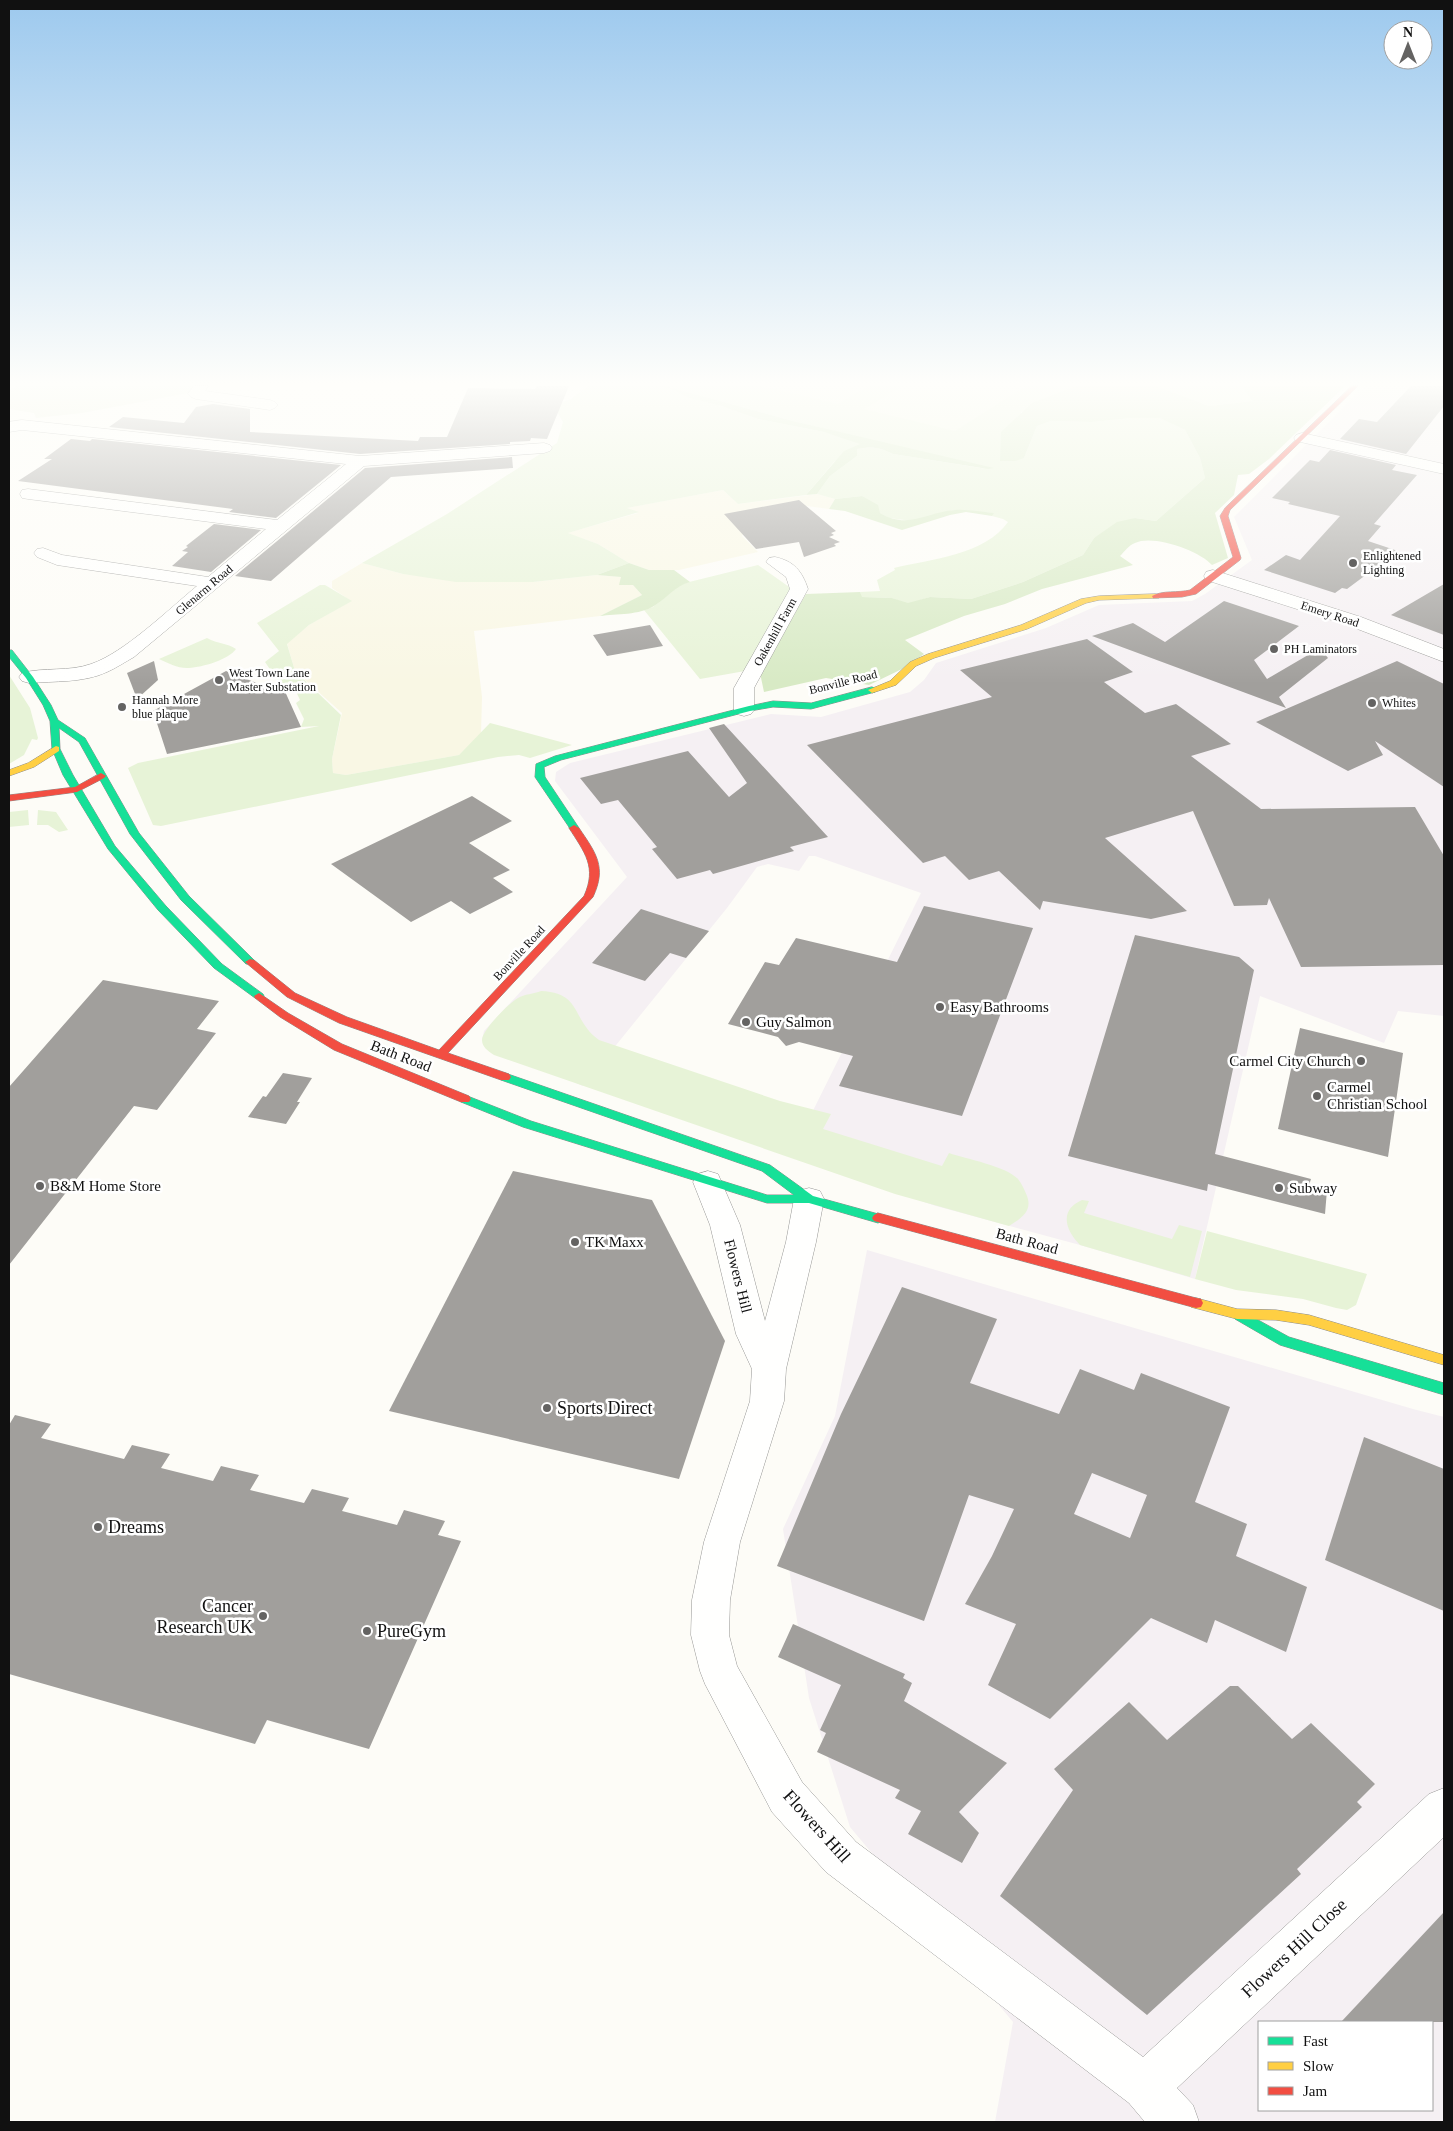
<svg xmlns="http://www.w3.org/2000/svg" width="1453" height="2131" font-family="'Times New Roman',serif">
  <style>
    .industrial { fill: #f5f0f3; fill-rule: evenodd }
    .farmland { fill: #f9f7e4 }
    .green { fill: #e7f3d7 }
    .forest { fill: #d8eac5 }
    .cemetery { fill: #e9eedb }
    .pitch { fill: #f0f6e1 }
    .building { fill: #a19f9c; fill-rule: evenodd }
    .lines { fill: none; stroke-linecap: round; stroke-linejoin: round }
    .street-casing { stroke: #979795; stroke-width: 1 }
    .fast-casing { stroke: #8e8d8b; stroke-width: 1 }
    .slow-casing { stroke: #8e8d8b; stroke-width: 1 }
    .jam-casing { stroke: #8e8d8b; stroke-width: 1 }
    .street { fill: #fffffe; fill-rule: evenodd }
    .fast { fill: #16e098; fill-rule: evenodd }
    .slow { fill: #ffcf43; fill-rule: evenodd }
    .jam { fill: #f24e42; fill-rule: evenodd }
    .poi-dot { fill: #646362; stroke: #fff; stroke-width: 2 }
    .labels { text-anchor: middle; dominant-baseline: central; stroke-width: 5; stroke-linejoin: round; paint-order: stroke }
    .far-poi-label { font-size: 12px; fill: #111; stroke: #fff; text-anchor: start }
    .far-street-label { font-size: 12px; fill: #111; stroke: #fff }
    .poi-label { font-size: 15px; fill: #111; stroke: #fff; text-anchor: start }
    .street-label { font-size: 15px; fill: #111; stroke: #fff }
    .near-poi-label { font-size: 18px; fill: #111; stroke: #fff; text-anchor: start }
    .near-street-label { font-size: 18px; fill: #111; stroke: #fff }
  </style>
  <rect width="100%" height="100%" fill="#fdfcf7"/>
  <g class="industrial">
    <polygon points="1365,386 1444,386 1444,1016 1398,1011 1384,1043 1260,996 1195,1279 1080,1245 936,1206 790,1157 921,893 815,856 809,856 799,871 768,864 757,867 727,908 583,1086 482,1040 484,1031 627,877 555,781 556,772 570,763 771,714 821,717 910,692 924,680 936,663 1046,628 1099,605 1192,601 1205,594 1252,560 1234,517"/>
    <path d="M867,1250L1413,1409L1444,1417V2122H995L1013,2022L850,1827L809,1698L783,1529L835,1416ZM1259,2022H1432V2110H1259Z"/>
  </g>
  <g class="farmland">
    <polygon points="723,490 738,504 817,494 835,499 829,509 807,506 789,508 749,523 742,536 758,552 679,570 649,570 629,563 598,544 567,533 638,513 626,508"/>
    <polygon points="362,563 403,574 533,582 597,575 621,577 633,585 642,595 600,616 474,631 482,697 481,734 459,755 346,775 333,773 332,759 342,713 295,671 287,643 309,625 351,601 332,588 332,581"/>
  </g>
  <g class="green">
    <polygon points="588,386 656,386 672,389 689,398 721,406 758,419 824,432 848,438 861,444 834,462 806,495 738,504 723,490 627,508 639,512 568,533 598,544 629,563 597,575 533,582 456,582 403,574 362,563 447,514 557,443 563,422 553,405 571,399"/>
    <path d="M666,386H1145L1021,412L1024,458L1037,426L1051,421L1092,422L1132,418H1161L1185,430L1200,458L1205,478L1156,521L1135,518L1094,538L1083,555L1023,582L971,599L930,597L908,604L892,598L861,597L860,592L880,591L877,580L895,570L894,568C931,559 985,555 1008,522L1003,519L992,516L993,513L954,510L912,521L889,518L880,513L862,496L835,499L817,494L830,476L857,456V449C872,446 879,447 893,454L987,469L793,421Z"/>
    <polygon points="1157,386 1241,386 1252,401 1209,406"/>
    <polygon points="758,565 792,589 745,671 700,679 644,610 653,607 681,584"/>
    <polygon points="320,585 325,585 352,601 309,625 287,644 295,671 341,715 332,759 333,773 346,775 459,755 490,723 572,745 530,758 519,755 498,757 161,826 153,825 128,768 138,763 319,726 301,727 304,719 296,703 300,700 293,685 280,684 265,662 279,651 257,623"/>
    <path d="M207,638C218,644 227,643 236,649C228,660 203,667 189,668C179,669 168,663 159,659Z"/>
    <polygon points="9,675 30,708 38,738 37,740 32,739 24,755 9,764"/>
    <polygon points="28,810 29,825 9,827 9,812"/>
    <polygon points="38,810 56,812 68,830 59,832 48,825 37,825"/>
    <path d="M541,991C583,993 571,1020 599,1040L780,1101L831,1114L823,1129L942,1166L949,1153C966,1159 1006,1166 1018,1179C1022,1184 1025,1191 1027,1196C1033,1212 1020,1219 1009,1226L895,1194L494,1055C488,1051 482,1047 482,1040C482,1030 509,1003 518,998C524,994 534,994 541,991Z"/>
    <path d="M1082,1200L1089,1201L1084,1213L1172,1239L1179,1225L1202,1231L1190,1277L1080,1245C1065,1230 1059,1210 1082,1200Z"/>
    <polygon points="1207,1231 1367,1274 1356,1305 1347,1310 1336,1308 1303,1299 1236,1290 1195,1279"/>
  </g>
  <g class="forest">
    <path d="M656,386H666L793,421L994,468L988,469L893,454C879,447 872,446 857,449V456L830,476L817,494L806,495L844,451L860,444L824,432L758,419L721,406L689,398L671,389Z"/>
    <path d="M1076,386H1157L1209,406L1252,401L1241,386H1345L1269,459L1249,474L1238,475L1234,495L1215,513L1228,558L1212,565C1200,551 1153,534 1135,543C1129,545 1124,552 1120,556L1133,565L1042,589L1005,604L964,616L905,640L924,654L902,669L869,685L826,678L764,692L760,673L806,594L860,592L862,597L892,598L908,603L930,597L971,599L1023,582L1083,555L1094,538L1117,522L1135,518L1156,521L1205,478L1200,458L1185,430L1160,418H1132L1092,422L1051,421L1037,426L1024,458L1015,461H1000L1001,432L1032,403Z"/>
    <path d="M862,496L878,505L880,513C909,530 926,512 955,510C967,509 981,512 994,513L992,516L966,512L950,515L902,530L845,511L829,509L835,499Z"/>
    <path d="M629,563L649,570H674L690,582C675,586 667,598 654,606C640,615 616,614 600,616L642,595L633,585H619L621,577L597,575Z"/>
  </g>
  <polygon class="cemetery" points="16,386 197,386 194,392 82,413 36,418 34,413 9,409 9,391"/>
  <g class="pitch">
    <polygon points="761,386 869,386 838,404"/>
    <polygon points="903,386 1026,386 955,431 864,409"/>
  </g>
  <g class="building">
    <polygon points="537,386 569,386 547,439 531,438 530,441 510,442 510,444 360,454 109,427 123,417 184,423 196,407 213,404 250,409 250,432 418,441 420,437 447,437 468,388 535,389"/>
    <polygon points="1411,386 1444,386 1444,406 1406,454 1340,439 1359,419 1377,422"/>
    <polygon points="71,439 90,441 92,439 341,465 276,518 229,512 233,509 18,481 52,459 44,459"/>
    <polygon points="1330,450 1396,465 1392,470 1417,475 1374,524 1381,526 1368,541 1398,551 1347,589 1342,588 1335,593 1264,570 1286,555 1300,560 1340,516 1288,504 1290,502 1272,498 1310,460 1319,462"/>
    <polygon points="512,457 513,468 391,477 271,581 235,576 365,468"/>
    <polygon points="799,500 836,531 831,533 834,535 829,537 840,542 834,544 836,546 804,557 799,542 756,549 724,514"/>
    <polygon points="214,524 261,530 211,572 172,566 188,552 182,551 188,547 186,546"/>
    <polygon points="1444,584 1444,635 1391,615"/>
    <polygon points="1224,601 1299,626 1254,660 1267,679 1320,648 1328,658 1279,697 1286,708 1092,636 1133,623 1165,642"/>
    <polygon points="650,625 663,646 607,656 593,635"/>
    <polygon points="1087,639 1133,672 1104,682 1145,713 1176,704 1231,744 1191,756 1261,809 1415,807 1444,856 1444,965 1301,967 1269,898 1267,905 1234,906 1193,811 1105,838 1187,911 1151,919 1043,901 1040,910 999,871 969,880 945,856 923,863 807,745 992,697 960,670"/>
    <polygon points="154,661 158,680 137,699 127,673"/>
    <polygon points="1397,661 1444,684 1444,787 1375,741 1383,755 1348,771 1256,722"/>
    <polygon points="226,671 272,689 283,687 301,727 167,754 153,711"/>
    <polygon points="724,724 828,837 790,847 794,851 713,874 710,870 677,879 652,849 657,847 618,800 601,804 580,778 688,751 729,797 747,783 709,728"/>
    <polygon points="472,796 512,821 469,843 510,870 493,878 513,892 470,914 451,901 411,922 331,864"/>
    <polygon points="924,906 1033,928 962,1116 839,1086 853,1056 799,1042 786,1046 778,1037 728,1024 765,962 779,965 796,938 897,962"/>
    <polygon points="641,909 709,931 686,958 670,953 645,981 592,963"/>
    <polygon points="1135,935 1239,957 1254,970 1215,1154 1311,1179 1309,1185 1327,1190 1325,1214 1208,1184 1207,1191 1068,1156"/>
    <polygon points="103,980 219,1001 197,1029 216,1033 157,1110 134,1106 9,1265 9,1087"/>
    <polygon points="1300,1028 1403,1053 1388,1157 1278,1129"/>
    <polygon points="283,1073 312,1078 297,1102 300,1102 286,1124 248,1117 263,1096 266,1097"/>
    <polygon points="513,1171 652,1200 725,1341 679,1479 389,1411"/>
    <path d="M902,1287L997,1319L970,1383L1059,1414L1080,1369L1134,1390L1141,1373L1230,1407L1195,1502L1247,1524L1236,1556L1307,1587L1286,1652L1215,1620L1207,1643L1151,1618L1050,1719L988,1685L1016,1624L965,1604L992,1556L1014,1509L969,1495L924,1621L777,1566L841,1414ZM1092,1473L1147,1495L1130,1538L1074,1514Z"/>
    <polygon points="15,1415 51,1424 41,1438 124,1459 132,1445 170,1454 161,1468 213,1481 221,1466 259,1475 250,1490 304,1503 312,1489 349,1498 342,1511 397,1525 404,1510 445,1521 438,1535 461,1541 369,1749 267,1720 255,1744 9,1674 9,1425"/>
    <polygon points="1364,1437 1444,1469 1444,1611 1325,1560"/>
    <polygon points="793,1624 905,1674 903,1678 912,1683 904,1701 1007,1763 959,1812 979,1833 962,1863 908,1834 921,1811 895,1798 900,1790 817,1752 826,1733 820,1730 841,1685 778,1657"/>
    <polygon points="1230,1686 1238,1686 1292,1739 1311,1723 1375,1784 1357,1802 1362,1807 1297,1869 1301,1874 1147,2015 1000,1896 1073,1790 1054,1769 1129,1702 1167,1740"/>
    <polygon points="1444,1912 1444,2022 1341,2022"/>
  </g>
  <g class="lines">
    <g class="street-casing">
      <g id="street">
        <polygon points="194,386 208,386 205,391 270,400 275,402 278,405 275,408 270,410 196,399 191,397 188,394"/>
        <path d="M22,420L360,456L544,443L550,445L552,448L550,451L544,453L364,466L134,657C125,662 116,668 107,672C84,683 54,681 29,683L22,681L19,677L22,673C44,667 69,672 91,664C124,653 169,609 197,586L57,565L37,557L34,553L37,549L43,548L62,555L208,577L266,529L28,499L22,498L20,494L22,490L28,489L277,520L346,464L22,430L9,432V422Z"/>
        <polygon points="1302,433 1444,464 1444,474 1296,441 1294,438 1296,435"/>
        <path d="M775,557C794,561 802,571 808,589L754,688V710L751,714L744,716L737,714L734,710V688L790,589L786,577L766,562L769,558Z"/>
        <polygon points="1213,570 1361,617 1444,649 1444,662 1347,625 1206,580 1204,576 1206,572"/>
        <polygon points="708,1171 718,1174 740,1225 765,1321 786,1242 794,1199 798,1191 809,1188 820,1191 824,1199 816,1242 786,1369 784,1401 740,1542 730,1600 729,1635 737,1666 802,1782 856,1842 1143,2057 1429,1794 1444,1788 1444,1837 1177,2088 1193,2105 1199,2122 1145,2122 1129,2103 826,1872 772,1812 705,1684 700,1671 691,1635 692,1600 704,1542 750,1401 752,1369 736,1334 710,1225 693,1182 698,1174"/>
      </g>
    </g>
    <g class="fast-casing">
      <g id="fast">
        <polygon points="9,650 12,650 33,677 51,705 58,720 85,738 139,833 189,896 254,960 255,962 254,964 246,964 181,900 130,834 79,742 59,728 60,749 73,775 115,846 166,906 222,964 263,994 264,996 263,998 255,998 214,968 158,910 108,849 63,775 52,749 50,721 43,705 26,678 9,657"/>
        <polygon points="872,687 875,688 875,692 811,709 773,707 750,711 561,760 544,767 545,777 579,828 577,830 571,830 535,777 536,764 555,756 749,706 773,701 811,703"/>
        <polygon points="505,1073 770,1165 813,1196 882,1215 884,1218 882,1221 878,1223 809,1203 767,1203 523,1127 461,1102 459,1099 465,1095 531,1121 767,1195 794,1195 762,1171 501,1080 499,1077 501,1074"/>
        <polygon points="1240,1310 1289,1337 1444,1383 1444,1395 1280,1345 1235,1319 1233,1315 1235,1311"/>
      </g>
    </g>
    <g class="slow-casing">
      <g id="slow">
        <polygon points="1156,594 1160,596 1159,598 1099,600 1086,603 1027,629 934,658 916,666 896,685 872,693 868,690 890,681 910,662 928,654 1021,625 1081,599 1099,596"/>
        <polygon points="56,746 59,747 59,751 34,767 9,776 9,770 28,763"/>
        <polygon points="1196,1298 1237,1309 1276,1310 1309,1315 1444,1355 1444,1365 1309,1325 1276,1320 1237,1319 1191,1307 1189,1303 1191,1299"/>
      </g>
    </g>
    <g class="jam-casing">
      <g id="jam">
        <path d="M1352,386H1358L1230,510L1228,516L1241,558L1240,560L1196,594L1182,597L1153,598L1152,596C1162,590 1179,593 1190,590L1233,557L1220,516L1225,508Z"/>
        <polygon points="101,773 106,776 104,778 77,792 9,801 9,795 75,787"/>
        <path d="M574,825L579,828C596,853 607,867 593,897L448,1053L509,1074L511,1077L509,1080H501L339,1023L287,997L245,962L250,959L254,960L295,993L347,1017L439,1050L584,896C597,867 585,853 569,828Z"/>
        <polygon points="259,993 288,1013 342,1044 469,1096 471,1099 469,1102 461,1102 334,1050 280,1017 255,998 254,996"/>
        <polygon points="878,1213 1196,1298 1201,1299 1203,1303 1201,1307 1196,1308 874,1221 872,1218 874,1215"/>
      </g>
    </g>
    <use href="#street" class="street"/>
    <use href="#fast" class="fast"/>
    <use href="#slow" class="slow"/>
    <use href="#jam" class="jam"/>
  </g>
  <linearGradient id="sky" x2="0" y2="1"><stop stop-color="#9dc9ee"/><stop offset="0.56" stop-color="#fefefb"/><stop offset="1" stop-color="#fefefb" stop-opacity="0"/></linearGradient>
  <rect width="1453" height="684" fill="url(#sky)"/>
  <g class="poi-dot">
    <circle cx="1353" cy="563" r="5"/>
    <circle cx="1274" cy="649" r="5"/>
    <circle cx="219" cy="680" r="5"/>
    <circle cx="1372" cy="703" r="5"/>
    <circle cx="122" cy="707" r="5"/>
    <circle cx="940" cy="1007" r="5"/>
    <circle cx="746" cy="1022" r="5"/>
    <circle cx="1361" cy="1061" r="5"/>
    <circle cx="1317" cy="1096" r="5"/>
    <circle cx="40" cy="1186" r="5"/>
    <circle cx="1279" cy="1188" r="5"/>
    <circle cx="575" cy="1242" r="5"/>
    <circle cx="547" cy="1408" r="5"/>
    <circle cx="98" cy="1527" r="5"/>
    <circle cx="263" cy="1616" r="5"/>
    <circle cx="367" cy="1631" r="5"/>
  </g>
  <g class="labels">
    <g class="far-poi-label">
      <text x="1363" y="556">Enlightened<tspan x="1363" dy="14">Lighting</tspan></text>
      <text x="1284" y="649">PH Laminators</text>
      <text x="229" y="673">West Town Lane<tspan x="229" dy="14">Master Substation</tspan></text>
      <text x="132" y="700">Hannah More<tspan x="132" dy="14">blue plaque</tspan></text>
      <text x="1382" y="703">Whites</text>
    </g>
    <g class="far-street-label">
      <text transform="translate(204 590) rotate(-40)">Glenarm Road</text>
      <text transform="translate(1330 614) rotate(18)">Emery Road</text>
      <text transform="translate(775 632) rotate(-61)">Oakenhill Farm</text>
      <text transform="translate(843 682) rotate(-14)">Bonville Road</text>
      <text transform="translate(519 953) rotate(-47)">Bonville Road</text>
    </g>
    <g class="poi-label">
      <text x="950" y="1007">Easy Bathrooms</text>
      <text x="756" y="1022">Guy Salmon</text>
      <text x="1351" y="1061" text-anchor="end">Carmel City Church</text>
      <text x="1327" y="1087">Carmel<tspan x="1327" dy="17">Christian School</tspan></text>
      <text x="50" y="1186">B&amp;M Home Store</text>
      <text x="1289" y="1188">Subway</text>
      <text x="585" y="1242">TK Maxx</text>
    </g>
    <g class="street-label">
      <text transform="translate(401 1056) rotate(21)">Bath Road</text>
      <text transform="translate(1027 1241) rotate(15)">Bath Road</text>
      <text transform="translate(738 1276) rotate(76)">Flowers Hill</text>
    </g>
    <g class="near-poi-label">
      <text x="557" y="1408">Sports Direct</text>
      <text x="108" y="1527">Dreams</text>
      <text x="253" y="1606" text-anchor="end">Cancer<tspan x="253" dy="21">Research UK</tspan></text>
      <text x="377" y="1631">PureGym</text>
    </g>
    <g class="near-street-label">
      <text transform="translate(817 1826) rotate(48)">Flowers Hill</text>
      <text transform="translate(1294 1948) rotate(-43)">Flowers Hill Close</text>
    </g>
  </g>
  <rect width="1453" height="2131" fill="none" stroke="#111111" stroke-width="20"/>
  <rect x="1258" y="2021" width="175" height="90" fill="#ffffff" stroke="#a0a0a0"/>
  <rect x="1268" y="2037" width="25" height="8" fill="#16e098" stroke="#a0a0a0"/>
  <text x="1303" y="2046" font-size="15" fill="#111111">Fast</text>
  <rect x="1268" y="2062" width="25" height="8" fill="#ffcf43" stroke="#a0a0a0"/>
  <text x="1303" y="2071" font-size="15" fill="#111111">Slow</text>
  <rect x="1268" y="2087" width="25" height="8" fill="#f24e42" stroke="#a0a0a0"/>
  <text x="1303" y="2096" font-size="15" fill="#111111">Jam</text>
  <g transform="translate(1408 45)"><circle r="24" fill="#ffffff" stroke="#a0a0a0"/>
  <path d="M0-4L9 19L0 12L-9 19Z" fill="#646362"/>
  <text y="-8" font-size="14" font-weight="bold" text-anchor="middle" fill="#111111">N</text>
  </g>
</svg>
